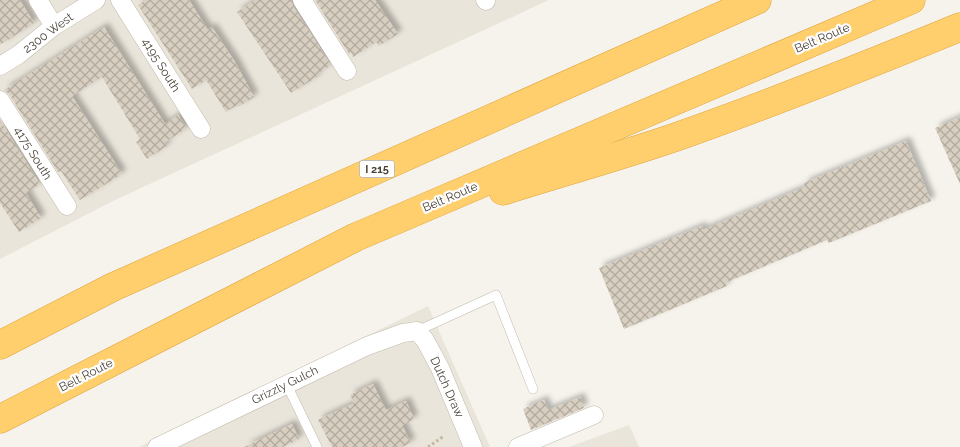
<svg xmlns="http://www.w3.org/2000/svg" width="960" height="447" font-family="Raleway,sans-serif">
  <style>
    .residential { fill: #eae5da }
    .building { fill: url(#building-cross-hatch); filter: url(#shadow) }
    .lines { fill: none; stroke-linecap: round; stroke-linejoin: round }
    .service-casing { stroke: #c2bbae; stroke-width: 10 }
    .minor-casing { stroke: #c2bbae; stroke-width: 19 }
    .motorway-casing { stroke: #e0a43c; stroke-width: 29 }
    .path { stroke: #c4b79f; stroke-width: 3; stroke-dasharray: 2.5 2.5; stroke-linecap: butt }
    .service { stroke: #fff; stroke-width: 9 }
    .minor { stroke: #fff; stroke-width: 18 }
    .motorway { stroke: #ffcf6e; stroke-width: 28 }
    .labels { text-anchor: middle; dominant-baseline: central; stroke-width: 4.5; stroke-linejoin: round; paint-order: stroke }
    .shield { fill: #fff; stroke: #817c74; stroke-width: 1 }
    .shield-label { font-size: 11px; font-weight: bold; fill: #4b4439 }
    .street-label { font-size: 12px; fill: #4b4439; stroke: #fff }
  </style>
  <defs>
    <pattern id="building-cross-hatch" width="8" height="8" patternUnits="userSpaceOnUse" patternTransform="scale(1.25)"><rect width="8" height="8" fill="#d8cfc1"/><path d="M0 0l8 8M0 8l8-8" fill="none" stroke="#b1aa9e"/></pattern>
    <filter id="shadow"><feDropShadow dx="4.5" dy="-4.5" stdDeviation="2.5" flood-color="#0004"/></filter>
  </defs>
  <rect width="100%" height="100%" fill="#f6f3ec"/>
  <g class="residential">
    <polygon points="0,0 549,0 115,200 0,259"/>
    <polygon points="428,306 490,447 139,447"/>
    <polygon points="629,425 639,447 569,447"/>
  </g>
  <g class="building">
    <polygon points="0,0 20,0 34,23 0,45"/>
    <polygon points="146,0 189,0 208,30 212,27 235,62 254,97 238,107 237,105 226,112 206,80 192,89 138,5"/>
    <polygon points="256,0 291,0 293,6 331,65 316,75 317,77 291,93 237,12"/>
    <polygon points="315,0 375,0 398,34 379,46 376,42 353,57 351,53 349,54"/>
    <polygon points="104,27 165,124 178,115 187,128 164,143 167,146 147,159 136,142 140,139 102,77 75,94 72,96 122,174 80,200 61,171 58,172 9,94 4,90"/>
    <polygon points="960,117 960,184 935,128"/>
    <polygon points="0,120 40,184 26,193 41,218 19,232 0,203"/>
    <polygon points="906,141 931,201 829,243 827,240 725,283 727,286 624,329 599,268 702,226 703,230 805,187 804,183"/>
    <polygon points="373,384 386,410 406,401 414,419 402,425 411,443 402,447 332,447 318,420 354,403 350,395"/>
    <polygon points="580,397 584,408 531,430 523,409 544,400 548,410"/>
    <polygon points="292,424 299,439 283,447 244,447"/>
  </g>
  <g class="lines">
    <g class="service-casing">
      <g id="service">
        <polyline points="417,331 496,295 533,389"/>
        <polyline points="287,385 317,447"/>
      </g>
    </g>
    <g class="minor-casing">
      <g id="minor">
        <polyline points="38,0 54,26"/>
        <polyline points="120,0 201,129"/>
        <polyline points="302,0 347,71"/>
        <polyline points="485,0 486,1"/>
        <polyline points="0,66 18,55 54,26 96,0"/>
        <polyline points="0,100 67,206"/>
        <polyline points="157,447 367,346 403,333 417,331 425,340 440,368 473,447"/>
        <polyline points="518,447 594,415"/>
      </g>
    </g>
    <g class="motorway-casing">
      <g id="motorway">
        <path d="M503,191C560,173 617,157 673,138C770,104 865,66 960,27"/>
        <polyline points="0,345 113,287 757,0"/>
        <polyline points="0,419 356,237 911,0"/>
      </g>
    </g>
    <polyline class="path" points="428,447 444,436"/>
    <use href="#service" class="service"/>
    <use href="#minor" class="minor"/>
    <use href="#motorway" class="motorway"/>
  </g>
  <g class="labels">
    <rect class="shield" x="359.5" y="160.5" width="35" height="17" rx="4"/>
    <g class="shield-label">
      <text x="377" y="169">I 215</text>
    </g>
    <g class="street-label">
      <text transform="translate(48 33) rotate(-36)">2300 West</text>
      <text transform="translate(822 38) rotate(-23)">Belt Route</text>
      <text transform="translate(161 65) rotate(58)">4195 South</text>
      <text transform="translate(33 153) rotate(58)">4175 South</text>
      <text transform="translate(450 197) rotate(-23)">Belt Route</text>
      <text transform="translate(86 375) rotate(-27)">Belt Route</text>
      <text transform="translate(285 385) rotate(-26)">Grizzly Gulch</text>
      <text transform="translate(447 387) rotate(66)">Dutch Draw</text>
    </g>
  </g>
</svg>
